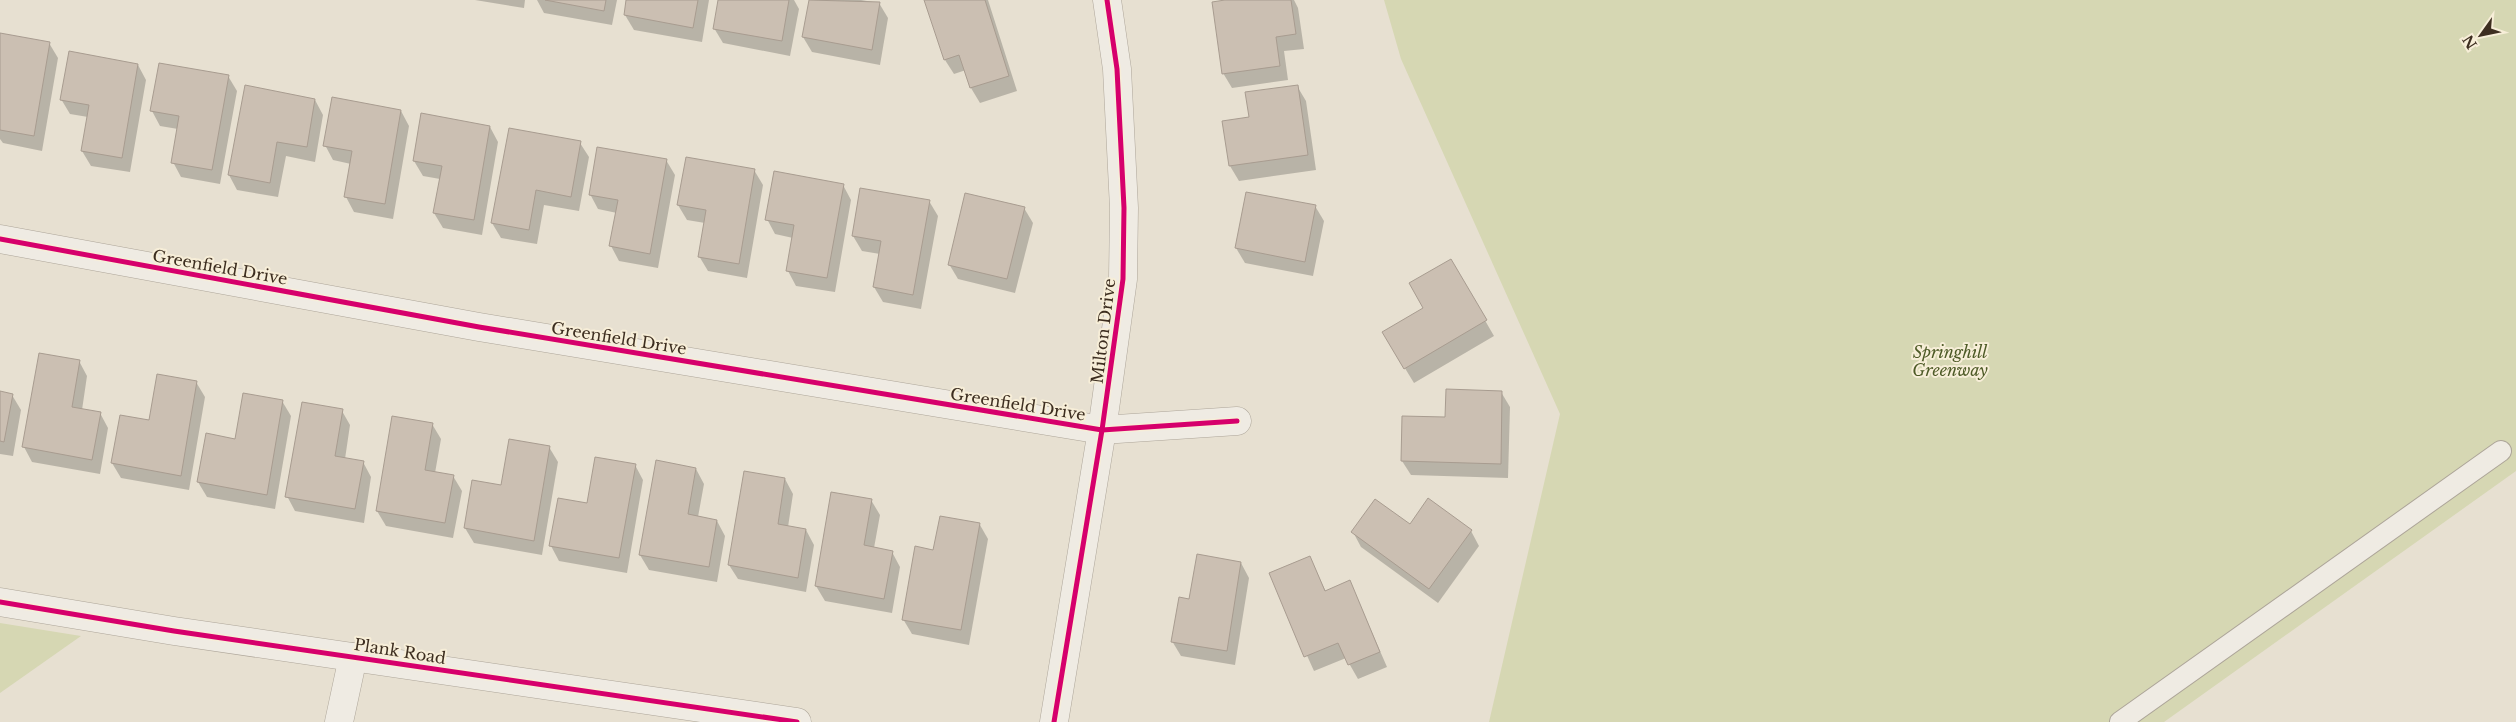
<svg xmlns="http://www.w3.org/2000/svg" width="2516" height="722" font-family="'Libre Baskerville',serif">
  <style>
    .green { fill: #d6d7b3 }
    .shadow { fill: #0003 }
    .building { fill: #cbbfb2; stroke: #a89c90 }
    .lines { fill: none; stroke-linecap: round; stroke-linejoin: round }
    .lane-casing { stroke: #ada599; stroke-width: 22 }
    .street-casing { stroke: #ada599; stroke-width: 29 }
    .lane { stroke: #efebe3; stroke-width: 20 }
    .street { stroke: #efebe3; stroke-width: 28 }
    .cycleway-casing { stroke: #f7eed8; stroke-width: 8 }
    .cycleway { stroke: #d6006c; stroke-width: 5 }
    .labels { text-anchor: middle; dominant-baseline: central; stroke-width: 4; stroke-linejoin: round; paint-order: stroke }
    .street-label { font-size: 16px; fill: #3d2e20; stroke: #f7eed8 }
    .park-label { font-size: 16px; font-style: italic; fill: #4d5a26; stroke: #f7eed8 }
  </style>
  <rect width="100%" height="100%" fill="#e7e0d1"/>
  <g class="green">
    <polygon points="1384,0 2516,0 2516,471 2164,722 1489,722 1560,414 1401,59"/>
    <polygon points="0,623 81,636 0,693"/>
  </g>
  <g class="shadow">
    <polygon points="475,0 525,0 524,8"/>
    <polygon points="537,0 617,0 612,25 544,13"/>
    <polygon points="628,0 709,0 702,42 634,30 625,15"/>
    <polygon points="719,0 794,0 799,9 790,56 723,43 714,28"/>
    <polygon points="810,0 861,0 879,3 888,18 880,65 812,52 803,37"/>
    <polygon points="926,0 988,0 1017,91 980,103 971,88 966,70 954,74 945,60"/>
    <polygon points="1235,0 1294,0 1298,8 1304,49 1284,51 1288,80 1232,88 1223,73"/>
    <polygon points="0,34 49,43 58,58 42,151 3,143 0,139"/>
    <polygon points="138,65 146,80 130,172 91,166 82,151 88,117 70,114 61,99"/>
    <polygon points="228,76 237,91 220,184 181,177 173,162 178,129 160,126 152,111"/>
    <polygon points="1297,86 1306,101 1316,170 1239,181 1230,166 1224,122 1250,118"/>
    <polygon points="315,100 323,115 315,162 286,156 278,197 237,190 229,175"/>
    <polygon points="401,111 409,126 393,219 354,212 346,197 351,164 333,160 325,145"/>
    <polygon points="490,127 498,142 482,235 443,228 434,213 440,179 423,176 414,161"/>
    <polygon points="580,143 589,157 579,211 544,205 537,244 501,238 492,223"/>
    <polygon points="666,160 675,175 658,268 619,261 611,246 617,213 598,209 590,194"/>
    <polygon points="754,170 763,185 747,278 708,271 699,256 705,223 687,220 678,205"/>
    <polygon points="843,185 851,200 835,292 796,286 788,271 793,238 775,234 767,219"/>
    <polygon points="929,201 938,216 921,309 883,302 874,287 880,254 862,251 853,236"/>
    <polygon points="1315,206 1324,221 1313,276 1245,263 1236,248"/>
    <polygon points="1024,208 1033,223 1015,293 958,279 949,264"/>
    <polygon points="1450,260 1494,336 1414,383 1392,347 1425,308"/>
    <polygon points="79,361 87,376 82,410 100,413 108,428 100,474 32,462 24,447"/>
    <polygon points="196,382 205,397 189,490 121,478 112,463 121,416 150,421"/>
    <polygon points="1501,392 1510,407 1508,478 1411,475 1402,461 1447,418"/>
    <polygon points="0,393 12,395 21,410 13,456 0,454"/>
    <polygon points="282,401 291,416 275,509 207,497 198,482 236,440"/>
    <polygon points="342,411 350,425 345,459 363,462 371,477 364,523 295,511 287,496"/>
    <polygon points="432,424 441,439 435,473 453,476 462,491 453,538 386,526 377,511"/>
    <polygon points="549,447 558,462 542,555 474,543 465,528"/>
    <polygon points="635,465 643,480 627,573 559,561 551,546 588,504"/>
    <polygon points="696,469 704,484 698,517 717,521 725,536 717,582 649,570 640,555"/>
    <polygon points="785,479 793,494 788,527 806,530 814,545 806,592 738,579 729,565"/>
    <polygon points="871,500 880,515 874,548 892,552 900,567 892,613 825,601 816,586"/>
    <polygon points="980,525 988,539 969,645 912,634 903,619 934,551"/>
    <polygon points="1410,526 1471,531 1479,546 1438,603 1361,547 1353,532"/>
    <polygon points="1310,558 1326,592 1350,582 1387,667 1358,679 1346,658 1314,671 1270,574"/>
    <polygon points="1241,563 1249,578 1235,665 1181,656 1172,641 1190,600"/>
  </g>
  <g class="building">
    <polygon points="545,0 606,0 604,11"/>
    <polygon points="626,0 698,0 693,28 624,15"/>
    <polygon points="718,0 789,0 782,41 713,29"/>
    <polygon points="809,0 880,2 872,50 802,37"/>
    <polygon points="924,0 985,0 1009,76 970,88 959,55 944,60"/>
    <polygon points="1225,0 1291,0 1296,34 1276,37 1280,66 1222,74 1212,2"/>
    <polygon points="0,33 50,42 34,136 0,130"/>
    <polygon points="69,51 138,64 122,158 81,151 89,105 60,100"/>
    <polygon points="159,63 229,75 212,170 171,163 179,116 150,111"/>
    <polygon points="245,85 315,99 307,147 277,142 270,183 228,175"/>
    <polygon points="1298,85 1308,155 1229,166 1222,121 1249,117 1245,92"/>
    <polygon points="332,97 401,110 385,204 344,197 352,151 323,146"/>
    <polygon points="421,113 490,126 474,220 433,213 442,166 413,161"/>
    <polygon points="509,128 581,141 571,197 536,190 529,230 491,223"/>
    <polygon points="597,147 667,159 650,254 609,246 618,200 589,195"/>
    <polygon points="686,157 755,169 739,264 698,257 706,210 677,205"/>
    <polygon points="774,171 844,184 827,278 786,271 794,225 765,220"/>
    <polygon points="860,188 930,200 913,295 873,287 881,241 852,236"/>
    <polygon points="1246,192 1316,205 1305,262 1235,248"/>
    <polygon points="965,193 1025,207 1007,279 948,265"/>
    <polygon points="1451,259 1487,320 1404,369 1382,332 1423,308 1409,283"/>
    <polygon points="39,353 80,360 72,407 101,412 92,460 22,447"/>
    <polygon points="157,374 197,381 181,476 111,463 120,415 149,420"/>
    <polygon points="1446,389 1502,391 1501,464 1401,461 1402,416 1445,417"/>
    <polygon points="0,391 13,394 4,442 0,441"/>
    <polygon points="243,393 283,400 267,495 197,482 206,433 235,439"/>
    <polygon points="302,402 343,409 335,456 364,461 355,509 285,497"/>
    <polygon points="392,416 433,423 425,470 454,475 445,523 376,511"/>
    <polygon points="509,439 550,446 534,541 464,528 472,480 501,485"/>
    <polygon points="595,457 636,464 619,558 549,546 558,498 587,503"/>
    <polygon points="656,460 696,468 688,514 717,520 709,567 639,555"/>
    <polygon points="744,471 785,478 778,524 806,529 798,578 728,565"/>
    <polygon points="831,492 872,499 864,545 893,551 884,599 815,586"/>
    <polygon points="1428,498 1472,530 1429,589 1351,532 1375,499 1410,524"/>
    <polygon points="940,516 980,523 961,630 902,620 915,546 933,550"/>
    <polygon points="1197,554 1241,562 1227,651 1171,642 1179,597 1189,599"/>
    <polygon points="1310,556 1325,591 1350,580 1380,652 1348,665 1338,643 1304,657 1269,573"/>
  </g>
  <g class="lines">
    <g class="lane-casing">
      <polyline id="lane" points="2120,722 2501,451"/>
    </g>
    <g class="street-casing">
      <g id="street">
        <polyline points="0,239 479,327 1102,430 1237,421"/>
        <polyline points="0,602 174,631 797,722"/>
        <polyline points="339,722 353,657"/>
        <polyline points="1054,722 1102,430 1123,279 1124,208 1117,69 1107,0"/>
      </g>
    </g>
    <use href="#lane" class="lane"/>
    <use href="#street" class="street"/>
    <g class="cycleway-casing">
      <g id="cycleway">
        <polyline points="0,239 479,327 1102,430 1237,421"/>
        <polyline points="0,602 174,631 797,722"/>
        <polyline points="1054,722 1102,430 1123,279 1124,208 1117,69 1107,0"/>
      </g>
    </g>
    <use href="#cycleway" class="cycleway"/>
  </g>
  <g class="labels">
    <g class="street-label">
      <text transform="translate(220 267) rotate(10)">Greenfield Drive</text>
      <text transform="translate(1103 331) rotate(-83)">Milton Drive</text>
      <text transform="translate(619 338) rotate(9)">Greenfield Drive</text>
      <text transform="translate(1018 404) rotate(9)">Greenfield Drive</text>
      <text transform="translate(400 651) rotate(9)">Plank Road</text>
    </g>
    <g class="park-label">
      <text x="1950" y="352">Springhill<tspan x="1950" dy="18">Greenway</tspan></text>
    </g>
  </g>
  <g transform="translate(2481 35) rotate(237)" stroke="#f7eed8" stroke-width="4" paint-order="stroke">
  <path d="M0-4L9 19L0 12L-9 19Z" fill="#3d2e20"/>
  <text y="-8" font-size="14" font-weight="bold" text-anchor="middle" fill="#3d2e20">N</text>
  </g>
</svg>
